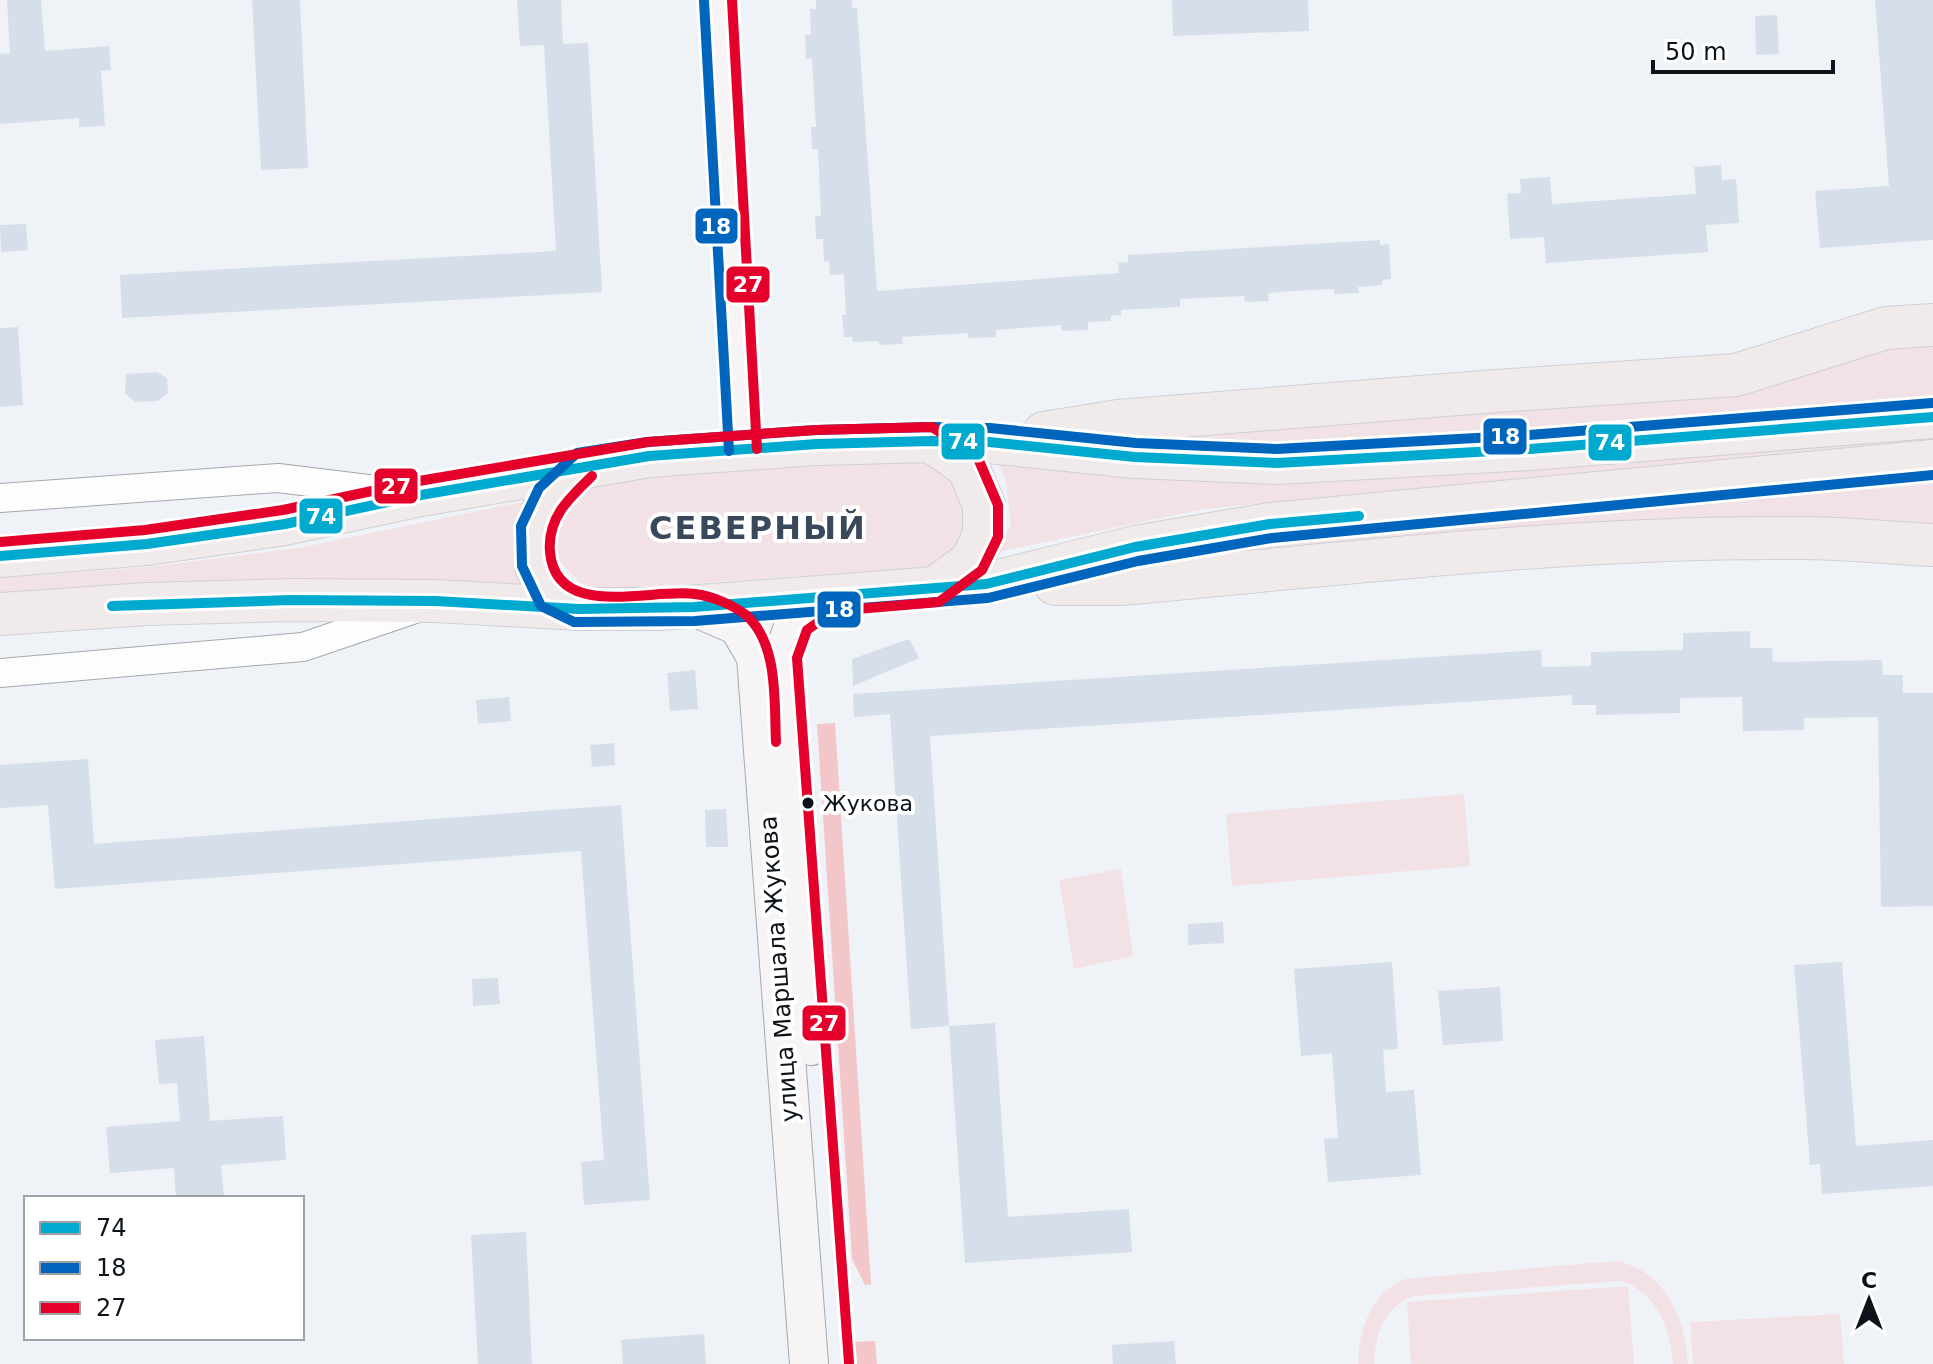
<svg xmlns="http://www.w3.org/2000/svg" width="1933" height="1364" font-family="'DejaVu Sans',sans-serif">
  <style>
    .green { fill: #f2e2e5 }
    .forest { fill: #f3c6ca }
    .building { fill: #d5dee9 }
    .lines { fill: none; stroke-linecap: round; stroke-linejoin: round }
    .street-casing { stroke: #a3a8ae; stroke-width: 30 }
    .secondary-casing { stroke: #a3a8ae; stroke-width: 40 }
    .primary-casing { stroke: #ced0d4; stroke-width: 44 }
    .street { stroke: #fdfdfe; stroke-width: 28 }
    .secondary { stroke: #f6f4f5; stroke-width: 38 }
    .primary { stroke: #f1eaeb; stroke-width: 42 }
    .bus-1-casing { stroke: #fff; stroke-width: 16 }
    .bus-2-casing { stroke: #fff; stroke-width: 16 }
    .bus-3-casing { stroke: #fff; stroke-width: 16 }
    .bus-1 { stroke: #00a9ce; stroke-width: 10 }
    .bus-2 { stroke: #0065bd; stroke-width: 10 }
    .bus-3 { stroke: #e4002b; stroke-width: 10 }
    .bus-dot { fill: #0d131b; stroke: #fff; stroke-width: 3 }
    .labels { text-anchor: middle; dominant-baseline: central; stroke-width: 8; stroke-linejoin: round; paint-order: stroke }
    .bus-label { font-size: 22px; fill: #0d131b; stroke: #fff; text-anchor: start }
    .street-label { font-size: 24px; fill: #0d131b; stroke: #fff }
    .district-label { font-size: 32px; font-weight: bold; letter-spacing: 2px; fill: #39495b; stroke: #fff }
    .line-badge { stroke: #fff; stroke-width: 3 }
    .badge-label { font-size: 22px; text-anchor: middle; font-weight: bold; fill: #fff }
  </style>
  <rect width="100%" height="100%" fill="#eff3f8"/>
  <g class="green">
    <polygon points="1933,343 1933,399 1391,443 1165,442 1167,432"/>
    <polygon points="1933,431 1933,446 1582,473 1204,509 998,552 1011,525 1006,480 994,456"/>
    <path d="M914,458C921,461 931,463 938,467C961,480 974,515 961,539C953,552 939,559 927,567L604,590L580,583L556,557C555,513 557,500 598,480Z"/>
    <polygon points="1933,484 1933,529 1142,560 1272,539"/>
    <polygon points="526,501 519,547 522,592 0,599 0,578 147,567 299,548"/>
    <polygon points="1464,794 1470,866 1232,886 1226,814"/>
    <polygon points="1121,869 1133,956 1074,969 1059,880"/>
    <path d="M1616,1261C1665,1270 1686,1319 1688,1364H1673C1670,1328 1658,1294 1621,1281L1414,1296C1384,1306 1375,1336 1374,1364H1358C1359,1329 1371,1293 1405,1279Z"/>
    <polygon points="1628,1286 1634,1364 1411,1364 1407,1302"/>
    <polygon points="1840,1314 1844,1364 1693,1364 1690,1322"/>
  </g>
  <g class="forest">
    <polygon points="835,723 871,1284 865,1285 852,1259 817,724"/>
    <polygon points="875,1341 877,1364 854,1364 852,1342"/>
  </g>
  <g class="building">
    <polygon points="7,0 41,0 45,51 109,46 111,70 101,71 105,126 79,127 79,118 0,124 0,54 10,53"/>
    <polygon points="252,0 300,0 308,168 261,170"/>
    <polygon points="517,0 561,0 563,44 588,43 602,292 122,318 120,275 556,251 544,45 520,46"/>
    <polygon points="816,0 852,0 852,8 857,8 877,291 1119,273 1118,263 1128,262 1128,255 1380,240 1380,245 1389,244 1391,279 1382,280 1382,285 1358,287 1359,293 1334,294 1334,289 1293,291 1268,293 1269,301 1245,302 1244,296 1180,299 1180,307 1121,310 1121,315 1111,316 1111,321 1088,322 1088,330 1062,331 1061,325 996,330 996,337 968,338 968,333 902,337 903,344 879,345 878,341 853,342 852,337 844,337 842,315 846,315 844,274 830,275 829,261 824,262 823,239 816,239 815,216 821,216 818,149 812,149 811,127 816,127 812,58 806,59 805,35 811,35 810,9 816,9"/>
    <polygon points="1172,0 1308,0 1309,31 1173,36"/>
    <polygon points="1875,0 1933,0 1933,240 1820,248 1815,191 1889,186"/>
    <polygon points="1777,15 1779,54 1756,55 1755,16"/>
    <polygon points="1721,165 1722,180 1736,179 1739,223 1706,225 1708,252 1546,263 1544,237 1510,239 1507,194 1521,193 1520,179 1550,177 1552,204 1696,194 1694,167"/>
    <polygon points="26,224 28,250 1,252 0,225"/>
    <polygon points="18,327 23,405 0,407 0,328"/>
    <polygon points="157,372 167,378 168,393 158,401 135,402 125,393 126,374"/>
    <polygon points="1750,631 1750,648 1772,648 1773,662 1882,660 1883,675 1903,675 1903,693 1933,693 1933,906 1881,907 1878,717 1804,718 1804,730 1743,731 1742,697 1680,698 1680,713 1596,715 1596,705 1572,705 1572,695 930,736 949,1026 911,1029 890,714 854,717 853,694 1541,650 1542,667 1591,666 1591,652 1683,650 1683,633"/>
    <polygon points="909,639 919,658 853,686 852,659"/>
    <polygon points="695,670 698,709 670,711 667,673"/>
    <polygon points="509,697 511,721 478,724 476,700"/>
    <polygon points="614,743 615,765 592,767 590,745"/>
    <polygon points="88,759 94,844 621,805 650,1200 584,1205 581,1162 604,1160 581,851 55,889 48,805 0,808 0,765"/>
    <polygon points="726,809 728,847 706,847 705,810"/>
    <polygon points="1223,922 1224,943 1188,945 1188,924"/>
    <polygon points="1392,962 1398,1049 1383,1050 1386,1092 1414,1090 1421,1175 1328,1182 1324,1139 1338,1138 1332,1053 1301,1056 1294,969"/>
    <polygon points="1842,962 1856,1146 1933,1140 1933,1186 1822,1194 1820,1164 1810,1165 1794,965"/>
    <polygon points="498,978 500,1004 473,1006 472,979"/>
    <polygon points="1500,987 1503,1041 1443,1045 1438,991"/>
    <polygon points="995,1023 1008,1217 1129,1209 1132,1252 965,1263 949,1026"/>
    <polygon points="204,1036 210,1121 283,1116 286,1160 221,1165 224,1198 176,1198 174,1168 110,1173 106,1127 180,1121 177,1083 159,1084 155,1040"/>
    <polygon points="526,1232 532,1364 478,1364 471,1235"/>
    <polygon points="704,1334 706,1364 623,1364 621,1340"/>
    <polygon points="1174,1341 1176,1364 1113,1364 1112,1345"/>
  </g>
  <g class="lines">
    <g class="street-casing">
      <g id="street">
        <polyline points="0,498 278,478 392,492"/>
        <polyline points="0,673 303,647 412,610"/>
      </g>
    </g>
    <g class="secondary-casing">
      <g id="secondary">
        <polyline points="718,0 743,450"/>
        <polyline points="694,607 738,626 756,657 809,1364"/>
        <polyline points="811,1046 783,656 795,621 829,597"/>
      </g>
    </g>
    <g class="primary-casing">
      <g id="primary">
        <polyline points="1044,433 1118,421 1496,391 1736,375 1886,328 1933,325"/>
        <polyline points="931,441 968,467 984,505 984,534 972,561 935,588"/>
        <polyline points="0,556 147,544 285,524 421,495 649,456 817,444 931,441 989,442 1135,457 1277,463 1530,449 1933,417"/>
        <path d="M1055,584H1120C1345,564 1573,536 1799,538C1844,538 1889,543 1933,545"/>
        <polyline points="579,609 551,596 536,566 535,529 548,498 583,466"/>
        <polyline points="0,614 147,604 291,600 436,601 579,609 660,609 897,591 986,584 1135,547 1270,524 1933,461"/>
      </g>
    </g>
    <use href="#street" class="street"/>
    <use href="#secondary" class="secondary"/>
    <use href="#primary" class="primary"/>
    <g class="bus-1-casing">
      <g id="bus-1">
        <polyline points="0,556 147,544 285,524 421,495 649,456 817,444 931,441 989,442 1135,457 1277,463 1530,449 1933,417"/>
        <polyline points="112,606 291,600 436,601 579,609 694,607 986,584 1135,547 1270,524 1359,516"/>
      </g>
    </g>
    <g class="bus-2-casing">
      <g id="bus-2">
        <polyline points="704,1 729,451"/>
        <polyline points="1932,403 1529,435 1277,449 1136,443 990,428 931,427 816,430 647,442 577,453 539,488 521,526 522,566 541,606 574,622 695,621 988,598 1138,561 1272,538 1933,475"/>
      </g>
    </g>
    <g class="bus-3-casing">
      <g id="bus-3">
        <polyline points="732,0 757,449"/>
        <path d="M592,476C569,498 547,518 550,552C556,621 650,588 695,594C712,596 733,605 746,615C779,644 774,703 776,742"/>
        <polyline points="0,542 145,530 283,510 419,481 648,442 816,430 932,427 977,456 998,505 998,537 982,570 939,602 834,611 807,630 797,658 849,1363"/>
      </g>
    </g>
    <use href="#bus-1" class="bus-1"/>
    <use href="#bus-2" class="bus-2"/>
    <use href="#bus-3" class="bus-3"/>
  </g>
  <circle class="bus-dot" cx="808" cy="803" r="7"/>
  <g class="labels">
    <g class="bus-label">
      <text x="823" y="803">Жукова</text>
    </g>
    <g class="street-label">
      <text transform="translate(779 969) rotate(-94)">улица Маршала Жукова</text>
    </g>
    <g class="district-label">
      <text x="758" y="528">СЕВЕРНЫЙ</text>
    </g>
  </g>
  <g class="line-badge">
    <rect x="694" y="207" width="45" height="38" rx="8" fill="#0065bd"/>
    <rect x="725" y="265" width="46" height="39" rx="8" fill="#e4002b"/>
    <rect x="1482" y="417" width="46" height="39" rx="8" fill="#0065bd"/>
    <rect x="940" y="422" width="46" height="39" rx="8" fill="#00a9ce"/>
    <rect x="1587" y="423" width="46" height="39" rx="8" fill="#00a9ce"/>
    <rect x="373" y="467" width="46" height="38" rx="8" fill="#e4002b"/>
    <rect x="298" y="497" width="46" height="38" rx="8" fill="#00a9ce"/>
    <rect x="816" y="590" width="46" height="39" rx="8" fill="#0065bd"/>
    <rect x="801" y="1004" width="46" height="38" rx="8" fill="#e4002b"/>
  </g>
  <g class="badge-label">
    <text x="716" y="234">18</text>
    <text x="748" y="292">27</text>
    <text x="1505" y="444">18</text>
    <text x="963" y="449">74</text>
    <text x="1610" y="450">74</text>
    <text x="396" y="494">27</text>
    <text x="321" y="524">74</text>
    <text x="839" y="617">18</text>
    <text x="824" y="1031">27</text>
  </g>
  <rect x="24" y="1196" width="280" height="144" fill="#ffffff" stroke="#9ea1a4" stroke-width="2"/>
  <rect x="40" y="1222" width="40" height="12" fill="#00a9ce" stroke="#9ea1a4" stroke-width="2"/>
  <text x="96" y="1236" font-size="24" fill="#0d131b">74</text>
  <rect x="40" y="1262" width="40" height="12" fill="#0065bd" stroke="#9ea1a4" stroke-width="2"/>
  <text x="96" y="1276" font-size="24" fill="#0d131b">18</text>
  <rect x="40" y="1302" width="40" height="12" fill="#e4002b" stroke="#9ea1a4" stroke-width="2"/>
  <text x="96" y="1316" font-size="24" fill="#0d131b">27</text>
  <g transform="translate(1869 1300)" stroke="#ffffff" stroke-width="6" paint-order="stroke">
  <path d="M0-6L14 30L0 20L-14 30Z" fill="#0d131b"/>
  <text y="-12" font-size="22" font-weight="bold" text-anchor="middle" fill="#0d131b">С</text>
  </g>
  <path d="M1653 60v12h180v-12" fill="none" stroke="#0d131b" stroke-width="4"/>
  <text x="1665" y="60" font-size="24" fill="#0d131b" stroke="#ffffff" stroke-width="6" paint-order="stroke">50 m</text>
</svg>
